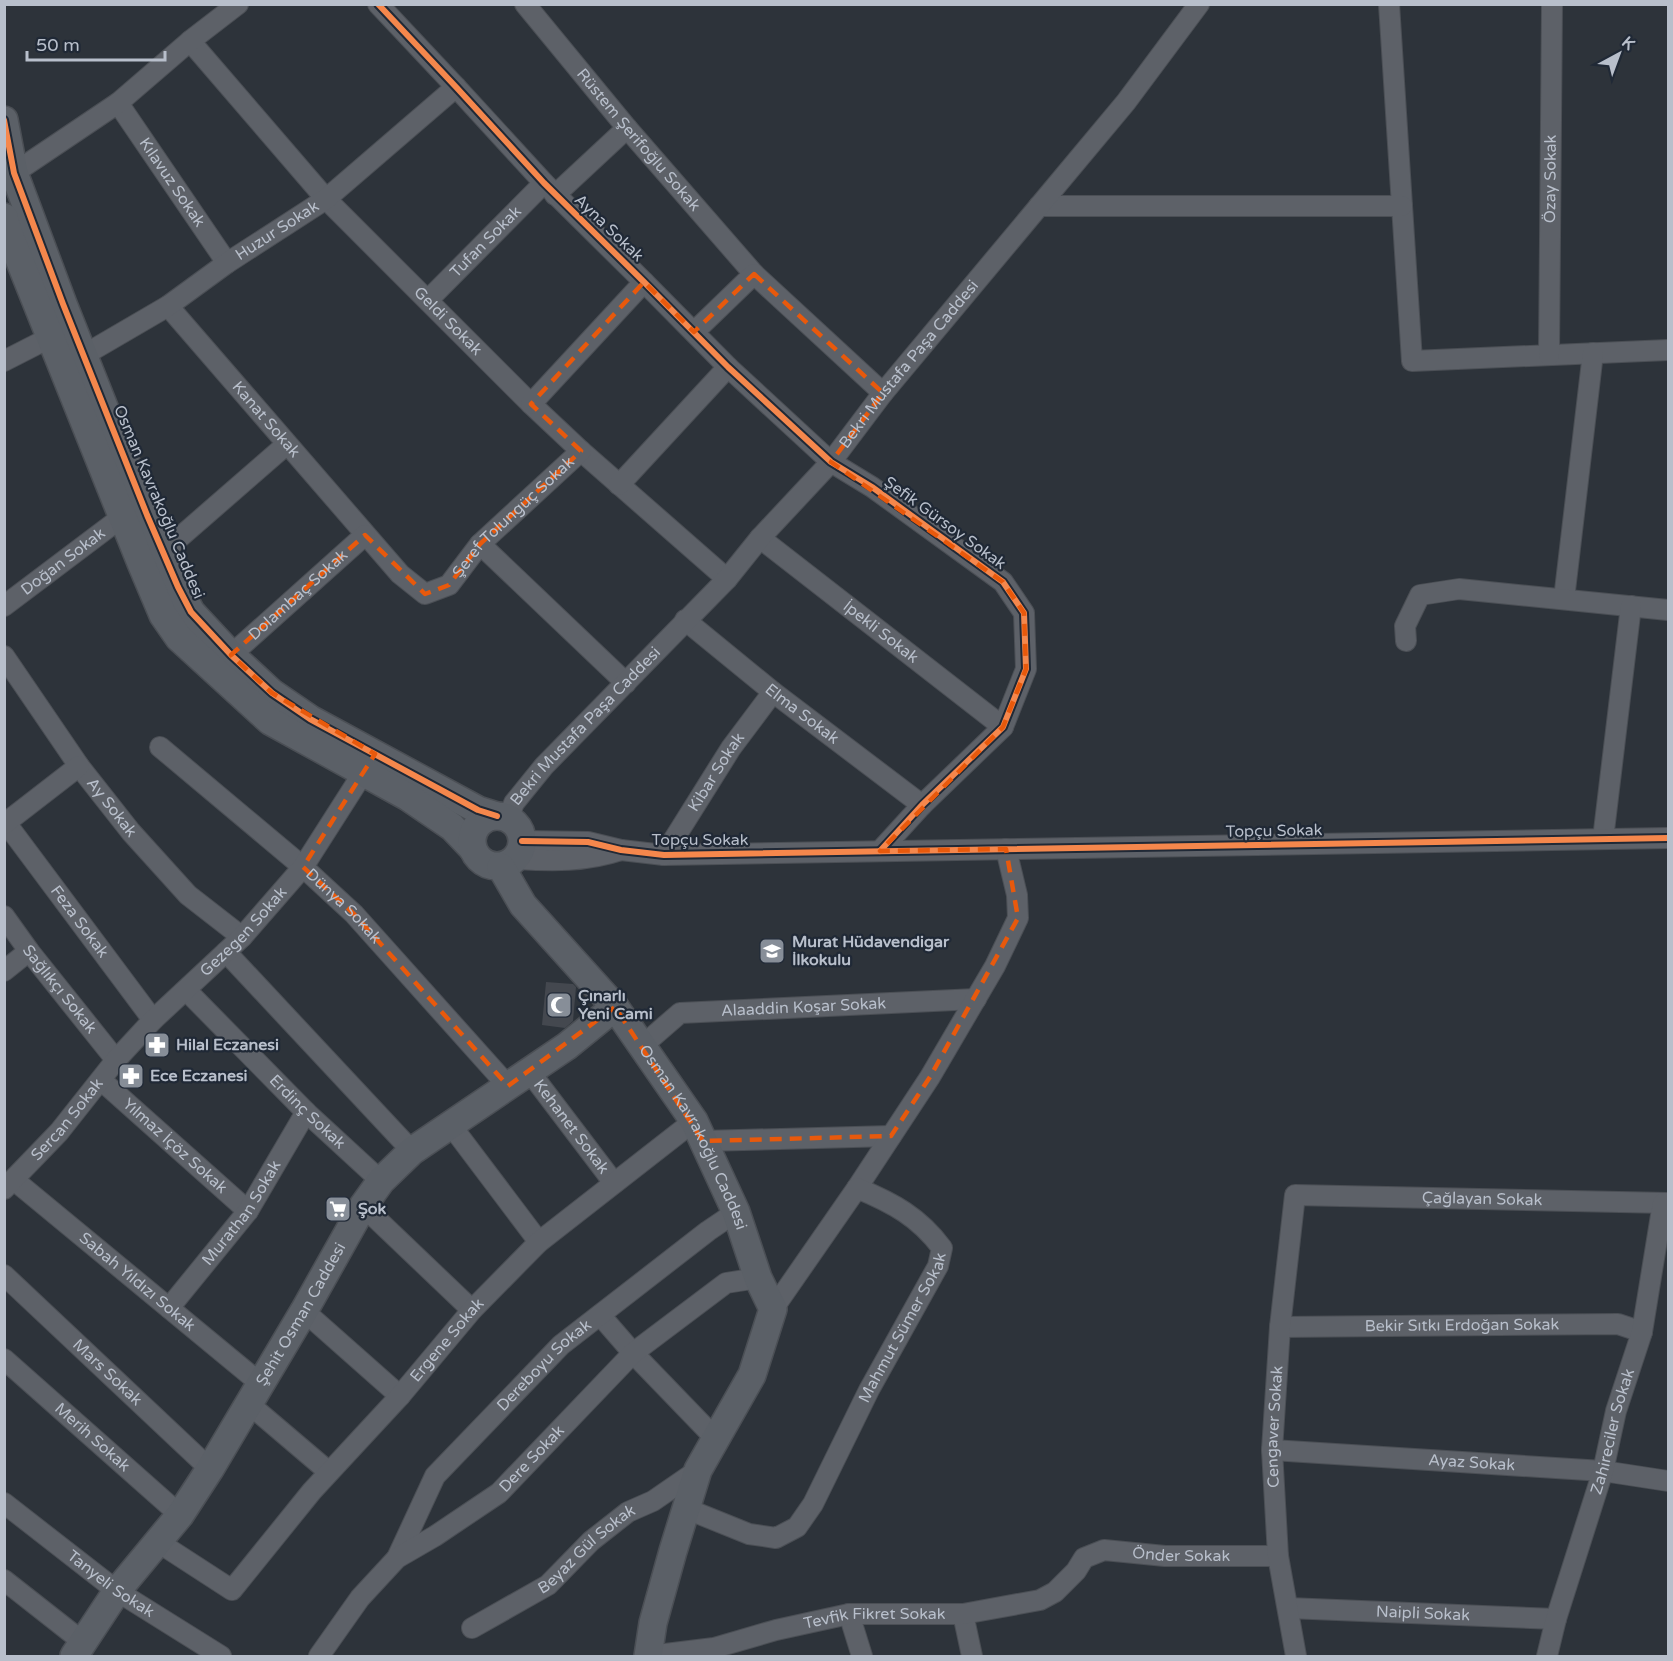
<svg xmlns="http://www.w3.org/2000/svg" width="1673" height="1661" font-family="'Varela Round',sans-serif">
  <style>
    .building { fill: #44484f }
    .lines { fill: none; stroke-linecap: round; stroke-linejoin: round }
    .street-casing { stroke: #4b4f55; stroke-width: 22 }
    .secondary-casing { stroke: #4b4f55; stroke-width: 30 }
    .street { stroke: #5d6168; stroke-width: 20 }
    .secondary { stroke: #5b6067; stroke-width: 27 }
    .cycleway-casing { stroke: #202936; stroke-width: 10 }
    .cycleway { stroke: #f5874c; stroke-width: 6 }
    .marked { fill: none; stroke: #e8590c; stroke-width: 4.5; stroke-dasharray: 12 8; stroke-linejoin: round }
    .labels { text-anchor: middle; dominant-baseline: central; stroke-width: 4.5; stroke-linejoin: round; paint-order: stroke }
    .street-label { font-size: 16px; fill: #b8bfcb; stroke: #202936 }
    .poi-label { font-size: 16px; font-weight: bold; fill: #b8bfcb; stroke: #202936; text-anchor: start }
  </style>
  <rect width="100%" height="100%" fill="#2d333a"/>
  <polygon class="building" points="546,982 573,984 576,987 573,1021 565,1028 542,1025"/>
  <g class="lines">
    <g class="street-casing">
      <g id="street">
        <polyline points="378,4 456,87 544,183 644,282 728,367 831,462 872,487 1003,582 1024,613 1026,669 1003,727 922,805 880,851"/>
        <path id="s1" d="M525,4L627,128L754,274L883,393"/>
        <polyline points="1389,4 1412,361 1668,350"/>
        <path id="s2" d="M190,41L326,199L531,404L581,451L727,579"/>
        <path id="s3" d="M118,103L227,263"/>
        <polyline points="14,173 118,103 190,41 238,4"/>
        <polyline points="555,195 627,128"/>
        <polyline points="1039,206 1402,206"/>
        <path id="s4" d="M428,300L544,183"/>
        <path id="s5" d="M168,306L400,574L425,594L449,585L480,544L581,451"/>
        <polyline points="694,332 754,274"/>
        <path id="s6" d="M84,355L168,306L227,263L326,199L456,87"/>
        <path id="s7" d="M1549,355L1552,4"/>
        <polyline points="4,361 51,337"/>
        <polyline points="531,404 644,282"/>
        <polyline points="619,485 728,367"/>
        <path id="s8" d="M760,538L1003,727"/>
        <polyline points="480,544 626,683"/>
        <polyline points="163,552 287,444"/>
        <polyline points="1564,599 1593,353"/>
        <path id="s9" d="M4,606L122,517"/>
        <path id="s10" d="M685,620L773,692L922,805"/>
        <polyline points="1406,641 1405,626 1420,595 1459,589 1668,610"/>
        <path id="s11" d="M231,655L365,535"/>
        <path id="s12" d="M4,656L79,766L131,832L188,895L242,937"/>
        <path id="s13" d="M160,747L303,867L354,914L508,1086"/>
        <path id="s14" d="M508,819L514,803L544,766L727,579L760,538L831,462L883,393L1126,102L1199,4"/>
        <path id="s15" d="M6,823L153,1020"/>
        <polyline points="4,824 79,766"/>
        <polyline points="1603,839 1631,606"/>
        <polyline points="522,841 588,842 621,850 664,855 1668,838"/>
        <path id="s16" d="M664,855L731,748L773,692"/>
        <path d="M516,859C553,861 585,862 621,850"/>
        <path id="s17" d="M4,916L29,951L116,1060"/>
        <polyline points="226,952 412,1151"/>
        <polyline points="4,971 29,951"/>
        <path id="s18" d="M186,990L306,1112L381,1181"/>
        <path id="s19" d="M642,1046L680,1013L976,999"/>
        <path id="s20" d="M529,1071L614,1183"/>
        <path id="s21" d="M101,1080L248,1211"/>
        <polyline points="450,1124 539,1242"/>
        <polyline points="703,1141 891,1136"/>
        <path id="s22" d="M14,1180L261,1384"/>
        <polyline points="857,1188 930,1077 995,966 1018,918 1017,895 1006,849"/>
        <path id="s23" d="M4,1189L59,1132L116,1060L153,1020L242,937L303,867L363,773"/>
        <polyline points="363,1206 472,1310"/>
        <path id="s24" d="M4,1275L210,1469"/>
        <path id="s25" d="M169,1308L248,1211L306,1112"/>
        <polyline points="304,1311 400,1396"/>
        <polyline points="600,1315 633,1353 715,1438"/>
        <path id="s26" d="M1280,1327L1618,1324L1642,1332"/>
        <path id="s27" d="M4,1359L180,1515"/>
        <polyline points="249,1404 329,1472"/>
        <path id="s28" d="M1272,1450L1603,1471L1668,1481"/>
        <path id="s29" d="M4,1503L117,1591L221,1656"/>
        <path id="s30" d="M687,1509L749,1534L776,1538L797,1527L813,1504L869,1390L938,1266L942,1248C919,1217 893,1203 857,1188L773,1309"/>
        <path id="s31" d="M158,1542L232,1590L312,1491L400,1396L472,1310L539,1242L694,1121"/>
        <path id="s32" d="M397,1558L435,1476L561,1345L708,1231L736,1212"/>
        <polyline points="4,1580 83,1642"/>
        <path id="s33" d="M1288,1608L1556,1619"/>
        <polyline points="849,1614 862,1656"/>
        <polyline points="963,1614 972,1656"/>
        <path id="s34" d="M472,1628L548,1585L591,1541L628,1512L653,1501L698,1470"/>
        <path id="s35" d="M319,1656L360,1598L397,1558L435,1536L499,1493L633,1353L726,1283L758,1278"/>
        <path id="s36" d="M649,1656L714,1648L776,1630L849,1614H963L1040,1600L1055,1592L1076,1571L1084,1558L1104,1550L1165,1556H1278"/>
        <path id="s37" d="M1296,1656L1278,1556L1272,1450L1280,1327L1295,1195L1668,1203"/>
        <path id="s38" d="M1547,1656L1556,1619L1603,1471L1616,1411L1642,1332L1663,1203"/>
      </g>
    </g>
    <g class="secondary-casing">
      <g id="secondary">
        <polyline points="4,120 14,173 63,304 147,515 178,587 191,612 231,655 272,693 310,719 478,810 497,816"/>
        <polyline points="4,217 9,234 141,563 163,615 179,638 270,721 408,797 452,827 473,849"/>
        <circle cx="497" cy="841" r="25"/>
        <path id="s39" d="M501,867L523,905L615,1007L694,1121L736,1212L758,1278L773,1309L752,1375L698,1470L673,1551L653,1623L648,1656"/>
        <path id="s40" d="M74,1656L117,1591L180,1515L210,1469L304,1311L363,1206L381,1181L412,1151L567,1046L615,1007"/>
      </g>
    </g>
    <use href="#street" class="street"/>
    <use href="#secondary" class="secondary"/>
    <g class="cycleway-casing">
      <g id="cycleway">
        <polyline points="378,4 456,87 544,183 644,282 728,367 831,462 872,487 1003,582 1024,613 1026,669 1003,727 922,805 880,851"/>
        <polyline points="4,120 14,173 63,304 147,515 178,587 191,612 231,655 272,693 310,719 478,810 497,816"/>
        <polyline points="522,841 588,842 621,850 664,855 1668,838"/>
      </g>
    </g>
    <use href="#cycleway" class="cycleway"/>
  </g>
  <path class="marked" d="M754,274L883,393L831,462L1003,582L1024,613L1026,669L1003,727L880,851L1006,849L1018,918L930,1077L891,1136L703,1141L615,1007L508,1086L354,914L303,867L375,754L272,693L231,655L365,535L425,594L449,585L480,544L581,451L531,404L644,282L694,332Z"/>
  <defs>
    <g id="school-square" transform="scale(1.35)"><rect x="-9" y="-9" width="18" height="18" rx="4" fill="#878e98" stroke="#202936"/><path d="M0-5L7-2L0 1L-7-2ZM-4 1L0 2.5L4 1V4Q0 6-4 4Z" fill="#fff"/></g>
    <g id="mosque-square" transform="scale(1.35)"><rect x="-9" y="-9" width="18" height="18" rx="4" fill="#878e98" stroke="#202936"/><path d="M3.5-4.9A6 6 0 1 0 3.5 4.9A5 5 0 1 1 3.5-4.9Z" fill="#fff"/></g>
    <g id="pharmacy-square" transform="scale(1.35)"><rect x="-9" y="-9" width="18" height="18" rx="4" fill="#878e98" stroke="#202936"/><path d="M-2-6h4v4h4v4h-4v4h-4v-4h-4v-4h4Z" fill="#fff"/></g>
    <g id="supermarket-square" transform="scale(1.35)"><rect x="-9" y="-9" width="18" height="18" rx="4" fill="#878e98" stroke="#202936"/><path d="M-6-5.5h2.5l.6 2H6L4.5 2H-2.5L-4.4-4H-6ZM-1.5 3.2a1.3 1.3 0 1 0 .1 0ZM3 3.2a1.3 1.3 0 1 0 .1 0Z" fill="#fff"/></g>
  </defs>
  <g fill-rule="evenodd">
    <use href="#school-square" x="772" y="951"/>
    <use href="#mosque-square" x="559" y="1005"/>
    <use href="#pharmacy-square" x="157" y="1045"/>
    <use href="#pharmacy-square" x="131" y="1076"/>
    <use href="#supermarket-square" x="338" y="1209"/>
  </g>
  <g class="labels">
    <g class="street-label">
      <text stroke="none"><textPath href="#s1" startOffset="177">Rüstem Şerifoğlu Sokak</textPath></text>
      <text stroke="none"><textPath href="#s7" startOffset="176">Özay Sokak</textPath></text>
      <text stroke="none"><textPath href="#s3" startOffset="96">Kılavuz Sokak</textPath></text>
      <text transform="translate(609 228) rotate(44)">Ayna Sokak</text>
      <text stroke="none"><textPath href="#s6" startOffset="230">Huzur Sokak</textPath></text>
      <text stroke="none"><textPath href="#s4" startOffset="82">Tufan Sokak</textPath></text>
      <text stroke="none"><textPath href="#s2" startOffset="381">Geldi Sokak</textPath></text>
      <text stroke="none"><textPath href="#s14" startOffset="608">Bekri Mustafa Paşa Caddesi</textPath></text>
      <text stroke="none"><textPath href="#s5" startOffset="150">Kanat Sokak</textPath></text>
      <text transform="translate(159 502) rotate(67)">Osman Kavrakoğlu Caddesi</text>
      <text stroke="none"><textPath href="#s5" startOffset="506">Şeref Tolungüç Sokak</textPath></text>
      <text transform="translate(945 523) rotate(36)">Şefik Gürsoy Sokak</text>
      <text stroke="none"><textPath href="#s9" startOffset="74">Doğan Sokak</textPath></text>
      <text stroke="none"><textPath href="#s11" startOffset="90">Dolambaç Sokak</textPath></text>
      <text stroke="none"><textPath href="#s8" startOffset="153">İpekli Sokak</textPath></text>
      <text stroke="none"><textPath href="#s10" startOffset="150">Elma Sokak</textPath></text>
      <text stroke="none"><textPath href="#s14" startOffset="122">Bekri Mustafa Paşa Caddesi</textPath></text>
      <text stroke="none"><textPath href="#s16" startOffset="98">Kibar Sokak</textPath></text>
      <text stroke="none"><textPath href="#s12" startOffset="186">Ay Sokak</textPath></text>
      <text transform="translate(1274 831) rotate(-1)">Topçu Sokak</text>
      <text x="700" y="840">Topçu Sokak</text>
      <text stroke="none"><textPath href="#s13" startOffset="243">Dünya Sokak</textPath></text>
      <text stroke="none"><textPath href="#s15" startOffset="123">Feza Sokak</textPath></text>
      <text stroke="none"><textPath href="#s23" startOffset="352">Gezegen Sokak</textPath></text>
      <text stroke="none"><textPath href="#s17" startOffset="92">Sağlıkçı Sokak</textPath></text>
      <text stroke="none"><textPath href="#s19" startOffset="174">Alaaddin Koşar Sokak</textPath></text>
      <text stroke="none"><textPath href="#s18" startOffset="172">Erdinç Sokak</textPath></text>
      <text stroke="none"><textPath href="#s23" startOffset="94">Sercan Sokak</textPath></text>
      <text stroke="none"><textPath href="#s20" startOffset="70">Kehanet Sokak</textPath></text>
      <text stroke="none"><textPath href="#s39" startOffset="334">Osman Kavrakoğlu Caddesi</textPath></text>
      <text stroke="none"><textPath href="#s21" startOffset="99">Yılmaz İçöz Sokak</textPath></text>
      <text stroke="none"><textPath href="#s37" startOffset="651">Çağlayan Sokak</textPath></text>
      <text stroke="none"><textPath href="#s25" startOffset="120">Murathan Sokak</textPath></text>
      <text stroke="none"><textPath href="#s22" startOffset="160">Sabah Yıldızı Sokak</textPath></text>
      <text stroke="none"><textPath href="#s40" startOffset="411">Şehit Osman Caddesi</textPath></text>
      <text stroke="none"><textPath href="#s26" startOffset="182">Bekir Sıtkı Erdoğan Sokak</textPath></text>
      <text stroke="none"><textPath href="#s30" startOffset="344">Mahmut Sümer Sokak</textPath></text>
      <text stroke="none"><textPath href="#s31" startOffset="418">Ergene Sokak</textPath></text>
      <text stroke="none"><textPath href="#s32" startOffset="246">Dereboyu Sokak</textPath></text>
      <text stroke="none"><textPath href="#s24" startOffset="142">Mars Sokak</textPath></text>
      <text stroke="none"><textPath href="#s37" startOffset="231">Cengaver Sokak</textPath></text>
      <text stroke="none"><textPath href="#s38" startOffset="234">Zahireciler Sokak</textPath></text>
      <text stroke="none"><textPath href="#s27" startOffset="118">Merih Sokak</textPath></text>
      <text stroke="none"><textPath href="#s35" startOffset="294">Dere Sokak</textPath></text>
      <text stroke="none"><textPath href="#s28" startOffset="200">Ayaz Sokak</textPath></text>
      <text stroke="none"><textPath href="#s34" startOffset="140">Beyaz Gül Sokak</textPath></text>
      <text stroke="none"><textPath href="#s36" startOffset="558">Önder Sokak</textPath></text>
      <text stroke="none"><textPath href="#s29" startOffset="134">Tanyeli Sokak</textPath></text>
      <text stroke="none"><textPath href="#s33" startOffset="135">Naipli Sokak</textPath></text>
      <text stroke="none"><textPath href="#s36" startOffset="230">Tevfik Fikret Sokak</textPath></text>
    </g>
    <g class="poi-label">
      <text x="792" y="942">Murat Hüdavendigar<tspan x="792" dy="18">İlkokulu</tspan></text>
      <text x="578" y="996">Çınarlı<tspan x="578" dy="18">Yeni Cami</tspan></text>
      <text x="176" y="1045">Hilal Eczanesi</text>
      <text x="150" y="1076">Ece Eczanesi</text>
      <text x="358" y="1209">Şok</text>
    </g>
  </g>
  <rect width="1673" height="1661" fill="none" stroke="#b8bfcb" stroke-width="12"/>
  <g transform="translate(1619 54) rotate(41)" stroke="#202936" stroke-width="4.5" paint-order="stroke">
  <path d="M0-4.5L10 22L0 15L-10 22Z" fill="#b8bfcb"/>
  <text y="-9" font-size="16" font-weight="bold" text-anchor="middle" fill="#b8bfcb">K</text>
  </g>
  <path d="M27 51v9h138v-9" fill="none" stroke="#b8bfcb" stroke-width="3"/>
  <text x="36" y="51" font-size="18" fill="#b8bfcb" stroke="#202936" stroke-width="4.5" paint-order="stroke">50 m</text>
</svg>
